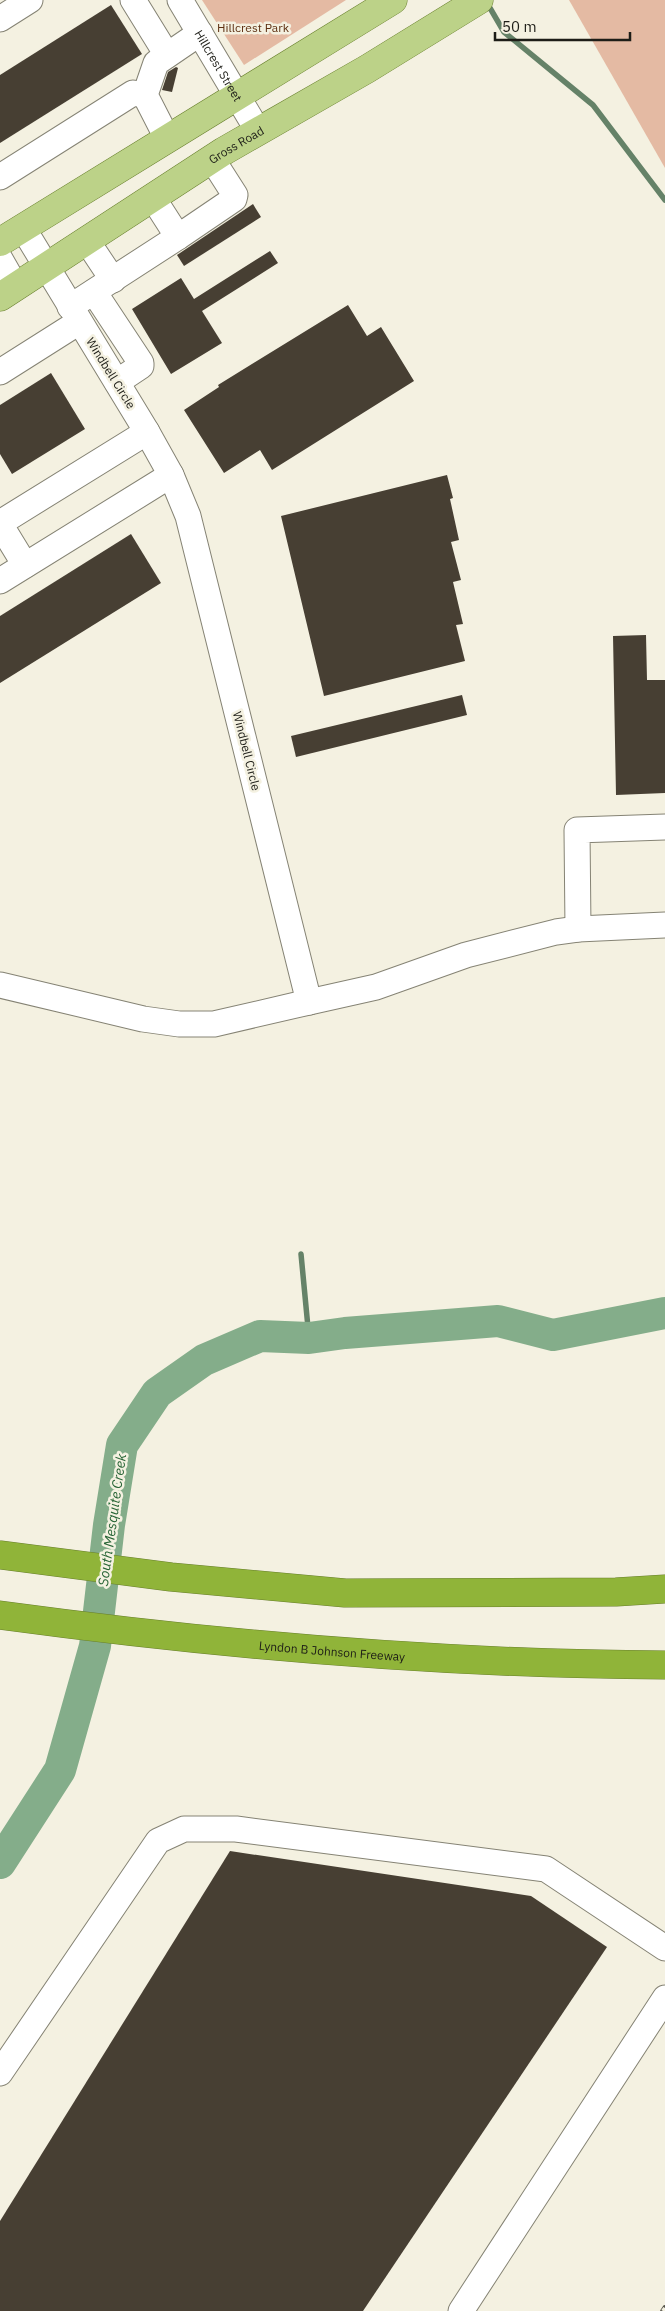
<svg xmlns="http://www.w3.org/2000/svg" width="665" height="2311" font-family="'IBM Plex Sans',sans-serif">
  <style>
    .green { fill: #e4baa3 }
    .lines { fill: none; stroke-linecap: round; stroke-linejoin: round }
    .stream { stroke: #658268; stroke-width: 5.5 }
    .river { stroke: #84ad8a; stroke-width: 32 }
    .building { fill: #473f33 }
    .minor-casing { stroke: #858374; stroke-width: 27 }
    .major-casing { stroke: #687f2d; stroke-width: 29 }
    .highway-casing { stroke: #687f2d; stroke-width: 29 }
    .minor { stroke: #fff; stroke-width: 25 }
    .major { stroke: #bcd288; stroke-width: 28 }
    .highway { stroke: #90b439; stroke-width: 28 }
    .rail-casing { stroke: #55544b; stroke-width: 5.5 }
    .rail { stroke: #f4f1e1; stroke-width: 4; stroke-dasharray: 11; stroke-linecap: butt }
    .labels { text-anchor: middle; dominant-baseline: central; stroke-width: 5; stroke-linejoin: round; paint-order: stroke }
    .park-label { font-size: 12px; fill: #5d2f11; stroke: #f4f1e1 }
    .street-label { font-size: 12px; fill: #1d1d17; stroke: #f4f1e1 }
    .water-label { font-size: 14px; font-style: italic; fill: #286536; stroke: #f4f1e1 }
  </style>
  <rect width="100%" height="100%" fill="#f4f1e1"/>
  <g class="green">
    <polygon points="202,0 346,0 244,65"/>
    <polygon points="569,0 665,0 665,168"/>
  </g>
  <g class="lines">
    <g class="stream">
      <polyline points="490,8 504,32 593,105 665,200"/>
      <polyline points="301,1254 309,1338"/>
    </g>
    <polyline class="river" points="0,1863 60,1770 95,1646 109,1525 122,1445 157,1393 204,1360 260,1336 309,1338 345,1333 498,1321 553,1335 665,1313"/>
  </g>
  <g class="building">
    <polygon points="111,5 142,54 0,143 0,75"/>
    <polygon points="176,67 178,68 172,92 162,90 168,72"/>
    <polygon points="253,204 261,217 184,266 177,255"/>
    <polygon points="270,251 278,263 202,311 222,343 171,374 132,309 181,278 194,299"/>
    <polygon points="348,305 367,336 381,327 414,381 272,470 260,450 224,473 184,410 219,387 218,385"/>
    <polygon points="51,373 85,429 12,474 0,454 0,405"/>
    <polygon points="447,475 453,498 450,499 459,540 451,542 461,580 453,582 463,624 456,625 465,661 324,696 281,516"/>
    <polygon points="131,534 161,583 0,683 0,616"/>
    <polygon points="646,635 647,680 665,680 665,793 616,795 613,636"/>
    <polygon points="462,695 467,715 296,757 291,736"/>
    <polygon points="230,1851 531,1896 607,1947 363,2311 0,2311 0,2221"/>
  </g>
  <g class="lines">
    <g class="minor-casing">
      <g id="minor">
        <polyline points="133,0 167,55"/>
        <path id="s1" d="M180,0L258,131"/>
        <polyline points="0,19 30,0"/>
        <polyline points="167,138 145,95 156,63 200,33"/>
        <polyline points="0,177 133,93 145,95"/>
        <polyline points="153,198 178,237 234,199 235,195 212,159"/>
        <polyline points="87,241 113,280"/>
        <polyline points="0,259 16,287"/>
        <polyline points="94,292 141,363 141,366 117,382"/>
        <polyline points="70,307 178,237"/>
        <polyline points="0,372 79,322"/>
        <polyline points="0,523 147,432"/>
        <polyline points="0,524 25,565"/>
        <polyline points="0,581 171,475"/>
        <polyline points="578,929 577,830 665,827"/>
        <polyline points="0,985 143,1019 179,1024 214,1024 309,1002 188,516 171,475 147,432 23,228"/>
        <polyline points="309,1002 376,987 466,955 556,932 578,929 665,925"/>
        <polyline points="0,2073 158,1841 184,1829 236,1829 546,1869 665,1948"/>
        <polyline points="461,2311 665,1998"/>
      </g>
    </g>
    <g class="major-casing">
      <g id="major">
        <polyline points="0,242 393,0"/>
        <path id="s2" d="M0,297L224,151L367,69L479,0"/>
      </g>
    </g>
    <g class="highway-casing">
      <g id="highway">
        <polyline points="0,1555 171,1577 345,1593 616,1592 665,1589"/>
        <path id="s3" d="M0,1615C221,1645 442,1664 665,1665"/>
      </g>
    </g>
    <use href="#minor" class="minor"/>
    <use href="#major" class="major"/>
    <use href="#highway" class="highway"/>
    <g class="rail-casing">
      <polyline id="rail" points="663,2311 665,2308"/>
    </g>
    <use href="#rail" class="rail"/>
  </g>
  <g class="labels">
    <g class="park-label">
      <text x="253" y="27">Hillcrest Park</text>
    </g>
    <g class="street-label">
      <text stroke="none"><textPath href="#s1" startOffset="76">Hillcrest Street</textPath></text>
      <text stroke="none"><textPath href="#s2" startOffset="281">Gross Road</textPath></text>
      <text transform="translate(111 373) rotate(58)">Windbell Circle</text>
      <text transform="translate(247 751) rotate(76)">Windbell Circle</text>
      <text stroke="none"><textPath href="#s3" startOffset="334">Lyndon B Johnson Freeway</textPath></text>
    </g>
    <g class="water-label">
      <text transform="translate(112 1520) rotate(-82)">South Mesquite Creek</text>
    </g>
  </g>
  <path d="M495 32v8h135v-8" fill="none" stroke="#1d1d17" stroke-width="2.5"/>
  <text x="502" y="32" font-size="15" fill="#1d1d17" stroke="#f4f1e1" stroke-width="4" paint-order="stroke">50 m</text>
</svg>
